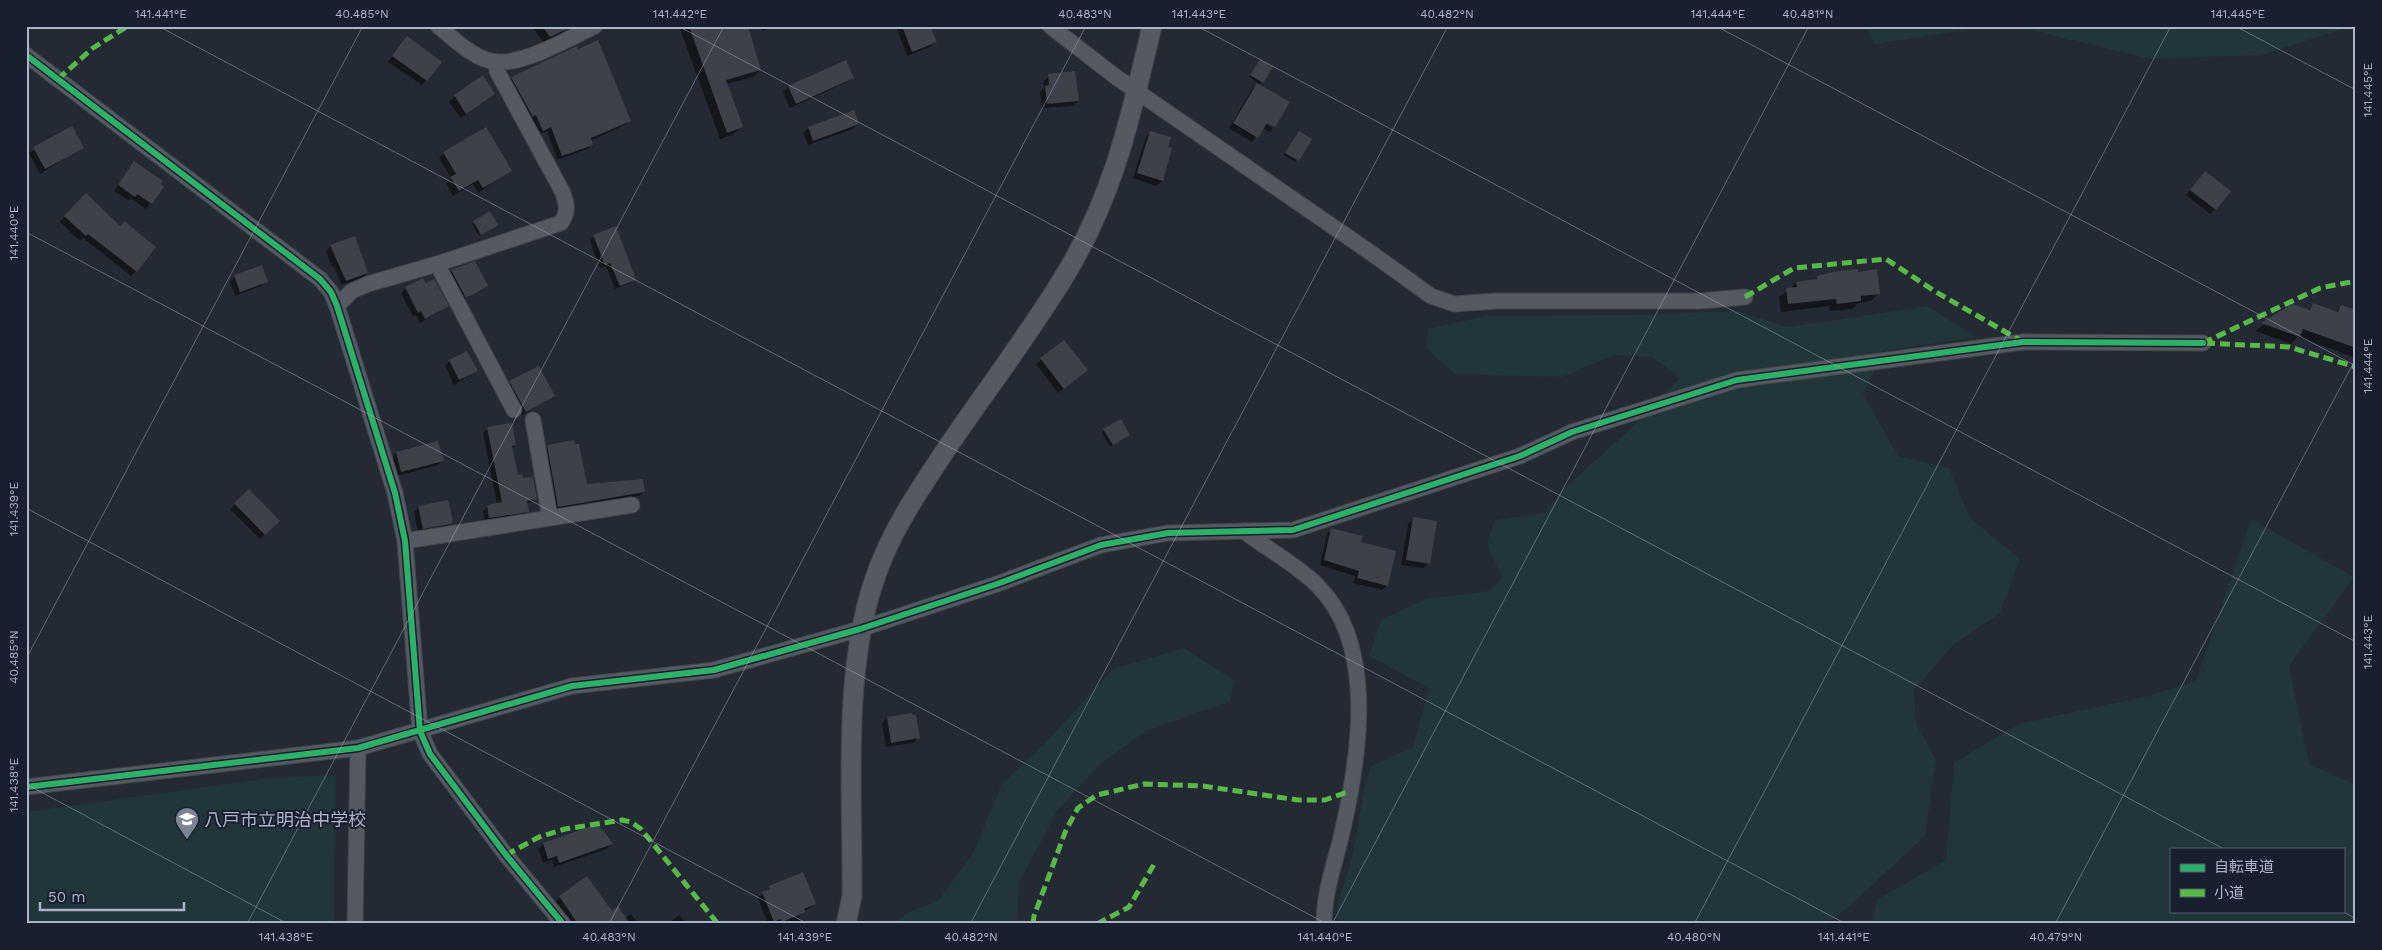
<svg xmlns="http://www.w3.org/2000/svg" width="2382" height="950" font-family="'Work Sans','Noto Sans JP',sans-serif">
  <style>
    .green { fill: #21353a; fill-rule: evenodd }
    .shadow { fill: #0007 }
    .building { fill: #3c414a }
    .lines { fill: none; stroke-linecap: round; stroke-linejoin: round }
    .minor-casing { stroke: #41454c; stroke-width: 17 }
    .tertiary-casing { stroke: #41454c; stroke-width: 21 }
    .minor { stroke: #545962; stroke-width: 15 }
    .tertiary { stroke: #545962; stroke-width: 19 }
    .quiet { stroke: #58b947; stroke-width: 5; stroke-dasharray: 10 5; stroke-linecap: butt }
    .cycleway-casing { stroke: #18202f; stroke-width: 9 }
    .cycleway { stroke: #2db169; stroke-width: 6 }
    .ticks { fill: none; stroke: #acb5c7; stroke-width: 1; stroke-opacity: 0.45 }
    .labels { text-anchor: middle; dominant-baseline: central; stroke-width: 4; stroke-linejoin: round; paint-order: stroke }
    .poi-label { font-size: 18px; fill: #acb5c7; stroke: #18202f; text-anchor: start }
    .neatline { fill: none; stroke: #acb5c7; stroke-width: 2 }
    .ticks-label { font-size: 12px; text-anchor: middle; fill: #acb5c7 }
  </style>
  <rect width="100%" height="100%" fill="#242a34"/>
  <g class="green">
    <polygon points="1866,26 1990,26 1875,44"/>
    <polygon points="2015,26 2353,26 2261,55 2150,59"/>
    <path d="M1928,306L1976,337L1883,351L1863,394L1898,456L1949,468L1970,518L2020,559L2000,613L1954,644L1914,690L1916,724L1936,759L1925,836L1846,909L1825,924H1338C1334,903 1345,885 1350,864C1359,831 1360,798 1371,766L1413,747L1429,688L1369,656L1381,620L1426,599L1489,591L1502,578L1487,544L1495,520L1545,513L1565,488L1627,432L1680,378L1652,357L1615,355L1562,377L1456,374L1427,349L1428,329L1486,316L1631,315L1736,311L1788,327Z"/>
    <path d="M2251,519L2354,577L2289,666L2309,764L2356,785V924H1871L1878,899L1946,860L1954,763L2018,724L2148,696L2196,681ZM2171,849H2343V911H2171Z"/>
    <polygon points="1184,648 1234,680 1230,702 1147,730 1099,765 1057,811 1020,881 1016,924 892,924 911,911 939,900 973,853 1002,784 1049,739 1113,669"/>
    <polygon points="336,775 334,924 26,924 26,812 270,778"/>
  </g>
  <g class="shadow">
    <polygon points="532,26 566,26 567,28 561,34 544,43"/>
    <polygon points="679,26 706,26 760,70 753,77 726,84 741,127 734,134 720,139"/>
    <polygon points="760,26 778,26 762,31"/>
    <polygon points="896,26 929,26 935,42 930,47 907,56"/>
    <polygon points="407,38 426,80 422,85 388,62"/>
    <polygon points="578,51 630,120 625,125 590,141 592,145 587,149 557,160 547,131 538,135 507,83 512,78"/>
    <polygon points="845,61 852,77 847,82 790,108 783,92 788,87"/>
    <polygon points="1258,63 1262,82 1259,85 1261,121 1273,128 1269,132 1263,128 1252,142 1229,128 1252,89 1258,83 1249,77"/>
    <polygon points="1049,76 1078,101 1073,106 1042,108 1040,92 1044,88 1044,81"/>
    <polygon points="482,77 494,94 460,118 449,101"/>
    <polygon points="853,111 858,124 853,129 808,145 803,133 808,128"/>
    <polygon points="71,127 82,147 40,174 29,153"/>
    <polygon points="1151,132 1162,181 1156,186 1133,178 1146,137"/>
    <polygon points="1299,132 1310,139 1295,162 1284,155"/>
    <polygon points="444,153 510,171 478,193 473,184 453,196 446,183 451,178 439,158"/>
    <polygon points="134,162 163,187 146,209 131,198 129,201 114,191"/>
    <polygon points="2205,172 2215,209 2210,214 2186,195"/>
    <polygon points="86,195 136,271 131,276 83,238 80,241 60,222"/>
    <polygon points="474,222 494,227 479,236 472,224"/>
    <polygon points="594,236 634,279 630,283 615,289 606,266 600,268 590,241"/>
    <polygon points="331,246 367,273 362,278 341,285 334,266 332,267 326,251"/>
    <polygon points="474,263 486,286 460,302 446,276 451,271"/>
    <polygon points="1876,271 1879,293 1871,301 1858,303 1852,309 1829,311 1829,306 1781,312 1779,297 1797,283 1814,281 1817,277 1834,273"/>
    <polygon points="235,276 266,281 261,286 235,296 230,282"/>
    <polygon points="406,288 447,306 420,323 416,315 413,317 401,293"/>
    <polygon points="2292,305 2307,311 2314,305 2336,312 2341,306 2356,312 2356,358 2298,337 2291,344 2255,331"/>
    <polygon points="1063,341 1081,375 1058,393 1036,364"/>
    <polygon points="450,361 476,371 454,385 445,366"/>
    <polygon points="510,382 553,396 521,416 506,387"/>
    <polygon points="488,428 515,445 512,448 517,476 536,499 526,504 528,511 523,516 485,522 483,511 488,506 497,504 483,433"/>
    <polygon points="1104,430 1126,437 1110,447 1102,433"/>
    <polygon points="437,442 442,461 438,465 397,476 392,458 396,453"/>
    <polygon points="548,446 574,446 586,486 644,492 639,496 553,511 543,451"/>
    <polygon points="249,491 279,521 260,539 230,509"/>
    <polygon points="419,507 450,523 445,529 418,533 414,512"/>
    <polygon points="1413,519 1429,563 1423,568 1401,565 1408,524"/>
    <polygon points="1332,530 1387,585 1382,590 1353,583 1355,576 1320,565 1327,534"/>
    <polygon points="887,718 918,738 913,743 886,747 882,723"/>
    <polygon points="543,844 611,844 607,849 554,867 552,860 543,863 538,849"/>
    <polygon points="770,888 814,904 799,916 803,924 768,924 758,898"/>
    <polygon points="560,897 612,912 625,919 631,914 639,924 571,924 555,902"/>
    <polygon points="679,915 687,924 668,924"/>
  </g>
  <g class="building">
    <polygon points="542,26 568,26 569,28 550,37"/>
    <polygon points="689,26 748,26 761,70 726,80 743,127 727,133"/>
    <polygon points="902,26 930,26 937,42 912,52"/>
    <polygon points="407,36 442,62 427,81 392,56"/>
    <polygon points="598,40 631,121 591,138 593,145 562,156 551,127 543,131 536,115 533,117 511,77 577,46 578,49"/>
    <polygon points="1260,59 1273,67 1263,83 1250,75"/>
    <polygon points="846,60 854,78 796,104 788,86"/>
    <polygon points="1075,71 1079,101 1047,104 1045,86 1049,85 1048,74"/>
    <polygon points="483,75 495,94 466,114 454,95"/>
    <polygon points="1257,83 1290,102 1275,127 1267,123 1258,138 1233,123"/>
    <polygon points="854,110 859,124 813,141 808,127"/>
    <polygon points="72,126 84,148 45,169 33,147"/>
    <polygon points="486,127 512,171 483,188 478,180 459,191 450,177 456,174 443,152"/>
    <polygon points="1150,131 1171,137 1168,147 1172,148 1163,181 1137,173"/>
    <polygon points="1299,131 1312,139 1299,161 1285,153"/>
    <polygon points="134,161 163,181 161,184 164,187 152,204 137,194 135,197 118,185"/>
    <polygon points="2205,171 2231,191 2216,210 2190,190"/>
    <polygon points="86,193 120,226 124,221 156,247 137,272 88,234 86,236 64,216"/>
    <polygon points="490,211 498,225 481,235 473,221"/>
    <polygon points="616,226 636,280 620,286 610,263 605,265 593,235"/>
    <polygon points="355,236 368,273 346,281 330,245"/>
    <polygon points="475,261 488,286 466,298 451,270"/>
    <polygon points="262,265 268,282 240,292 234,275"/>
    <polygon points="1858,269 1858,272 1877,269 1880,294 1861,296 1861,301 1837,304 1836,299 1788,304 1786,288 1797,287 1796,282 1817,279 1817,276 1833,272"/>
    <polygon points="423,278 426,283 434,279 449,306 425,319 421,311 418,313 405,287"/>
    <polygon points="2313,303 2338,312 2341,305 2356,310 2356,348 2303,329 2300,337 2261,323 2292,304 2310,310"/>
    <polygon points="1064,340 1088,370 1064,389 1040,358"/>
    <polygon points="467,351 478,371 459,380 449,360"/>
    <polygon points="539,366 555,396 526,412 509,381"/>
    <polygon points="1121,419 1130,435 1113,445 1103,429"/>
    <polygon points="512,423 516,445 512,446 518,475 522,474 523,478 533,477 537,499 527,501 529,512 489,518 487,505 502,502 487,427"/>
    <polygon points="574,440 575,444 579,444 587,484 643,479 645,492 558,507 547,445"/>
    <polygon points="438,441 444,461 401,472 396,452"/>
    <polygon points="249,489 280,521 265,535 234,503"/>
    <polygon points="448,500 453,521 451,524 423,529 418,506"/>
    <polygon points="1413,517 1437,521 1430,564 1406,560"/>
    <polygon points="1331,528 1363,536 1361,542 1396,551 1388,586 1357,578 1359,571 1324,560"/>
    <polygon points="912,713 913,715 916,715 920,738 891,743 887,717"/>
    <polygon points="598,824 613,844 559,863 557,856 548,859 543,843"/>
    <polygon points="803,872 816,904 804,909 806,912 782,922 781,919 774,922 762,892 770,889 769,886"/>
    <polygon points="587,876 612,911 618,906 630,924 578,924 559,896"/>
  </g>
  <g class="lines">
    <g class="minor-casing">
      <g id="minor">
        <path d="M438,26C454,39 476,61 497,62C526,64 569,38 595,26"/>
        <polyline points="1050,26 1116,77 1374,255 1431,296 1454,304 1497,301 1700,301 1745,297"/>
        <polyline points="26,55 320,279 331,292 337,306 395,493 405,541 420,731 430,754 506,855 563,924"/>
        <polyline points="437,264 514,410"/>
        <path d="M337,306L352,291L368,284L437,264L561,223C569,211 567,204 562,191L497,71V62"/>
        <polyline points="533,420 550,518"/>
        <path d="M1244,531C1268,550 1296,564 1317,585C1376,643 1360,751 1344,824C1337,858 1324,889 1324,924"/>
        <polyline points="405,541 632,505"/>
        <polyline points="26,787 358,748 572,686 714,670 860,629 997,584 1101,545 1168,533 1293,530 1520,456 1572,432 1737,380 2023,342 2203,343"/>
        <polyline points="355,924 358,748"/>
      </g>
    </g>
    <g class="tertiary-casing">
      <path id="tertiary" d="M846,924L852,896C853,796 842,676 874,581C890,532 919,490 947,448C985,392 1027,337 1062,280C1114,197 1130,119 1152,26"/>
    </g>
    <use href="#minor" class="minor"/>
    <use href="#tertiary" class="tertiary"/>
    <g class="quiet">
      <polyline points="58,79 93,48 128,26"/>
      <polyline points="1745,297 1794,268 1886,259 1936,292 2023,342"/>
      <polyline points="2203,343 2320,288 2356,281"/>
      <polyline points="2205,343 2289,347 2356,367"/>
      <polyline points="506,855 539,837 565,829 622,820 631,822 641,829 718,924"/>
      <polyline points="1033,924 1034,916 1066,830 1078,808 1097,795 1144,784 1203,786 1298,800 1325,800 1350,791"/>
      <polyline points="1097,924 1129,907 1156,861"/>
    </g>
    <g class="cycleway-casing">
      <g id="cycleway">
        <polyline points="26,55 320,279 331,292 337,306 395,493 405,541 420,731 430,754 506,855 563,924"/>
        <polyline points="26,787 358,748 572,686 714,670 860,629 997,584 1101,545 1168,533 1293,530 1520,456 1572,432 1737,380 2023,342 2203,343"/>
      </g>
    </g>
    <use href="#cycleway" class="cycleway"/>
  </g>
  <path class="ticks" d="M158,26L1846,924M678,26L2224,849M1197,26L2356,642M1716,26L2356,366M2235,26L2356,90M26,232L1327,924M26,508L808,924M26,659L363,26M26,784L288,924M2342,911L2356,919M247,924L724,26M609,924L1086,26M970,924L1448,26M1332,924L1809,26M1694,924L2171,26M2055,924L2356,358"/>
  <defs>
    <g id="school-pin" transform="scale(1.25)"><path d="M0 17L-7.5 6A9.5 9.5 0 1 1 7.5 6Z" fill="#7c8494" stroke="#18202f"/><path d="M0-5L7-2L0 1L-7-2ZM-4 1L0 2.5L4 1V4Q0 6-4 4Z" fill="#fff"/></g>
  </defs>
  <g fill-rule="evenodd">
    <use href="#school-pin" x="187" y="819"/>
  </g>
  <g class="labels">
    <g class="poi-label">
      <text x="204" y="819">八戸市立明治中学校</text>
    </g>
  </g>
  <rect width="2382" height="950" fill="none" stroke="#18202f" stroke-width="55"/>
  <rect x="2170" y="848" width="175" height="65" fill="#18202f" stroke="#535c6c"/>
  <rect x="2180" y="864" width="25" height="8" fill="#2db169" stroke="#535c6c"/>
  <text x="2214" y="872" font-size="15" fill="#acb5c7">自転車道</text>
  <rect x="2180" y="889" width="25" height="8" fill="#58b947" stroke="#535c6c"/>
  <text x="2214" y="898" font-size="15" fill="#acb5c7">小道</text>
  <path d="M40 902v8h144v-8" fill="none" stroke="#acb5c7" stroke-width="2.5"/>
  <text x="48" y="902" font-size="15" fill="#acb5c7" stroke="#18202f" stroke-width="4" paint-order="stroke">50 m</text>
  <rect x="28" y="28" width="2326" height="894" class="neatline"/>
  <g class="ticks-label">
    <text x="161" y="18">141.441°E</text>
    <text x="362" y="18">40.485°N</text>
    <text x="680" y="18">141.442°E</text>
    <text x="1085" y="18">40.483°N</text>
    <text x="1199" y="18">141.443°E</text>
    <text x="1447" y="18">40.482°N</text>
    <text x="1718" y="18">141.444°E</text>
    <text x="1808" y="18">40.481°N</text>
    <text x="2238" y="18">141.445°E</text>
    <text transform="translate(2368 90) rotate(-90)" y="4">141.445°E</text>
    <text transform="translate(14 233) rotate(-90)" y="4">141.440°E</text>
    <text transform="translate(2368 366) rotate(-90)" y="4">141.444°E</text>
    <text transform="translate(14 509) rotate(-90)" y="4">141.439°E</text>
    <text transform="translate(2368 642) rotate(-90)" y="4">141.443°E</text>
    <text transform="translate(14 657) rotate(-90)" y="4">40.485°N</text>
    <text transform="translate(14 785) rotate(-90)" y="4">141.438°E</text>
    <text x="286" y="941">141.438°E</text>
    <text x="609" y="941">40.483°N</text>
    <text x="805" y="941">141.439°E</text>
    <text x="971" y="941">40.482°N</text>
    <text x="1325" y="941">141.440°E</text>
    <text x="1694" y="941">40.480°N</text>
    <text x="1844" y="941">141.441°E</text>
    <text x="2056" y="941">40.479°N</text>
  </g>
</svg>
